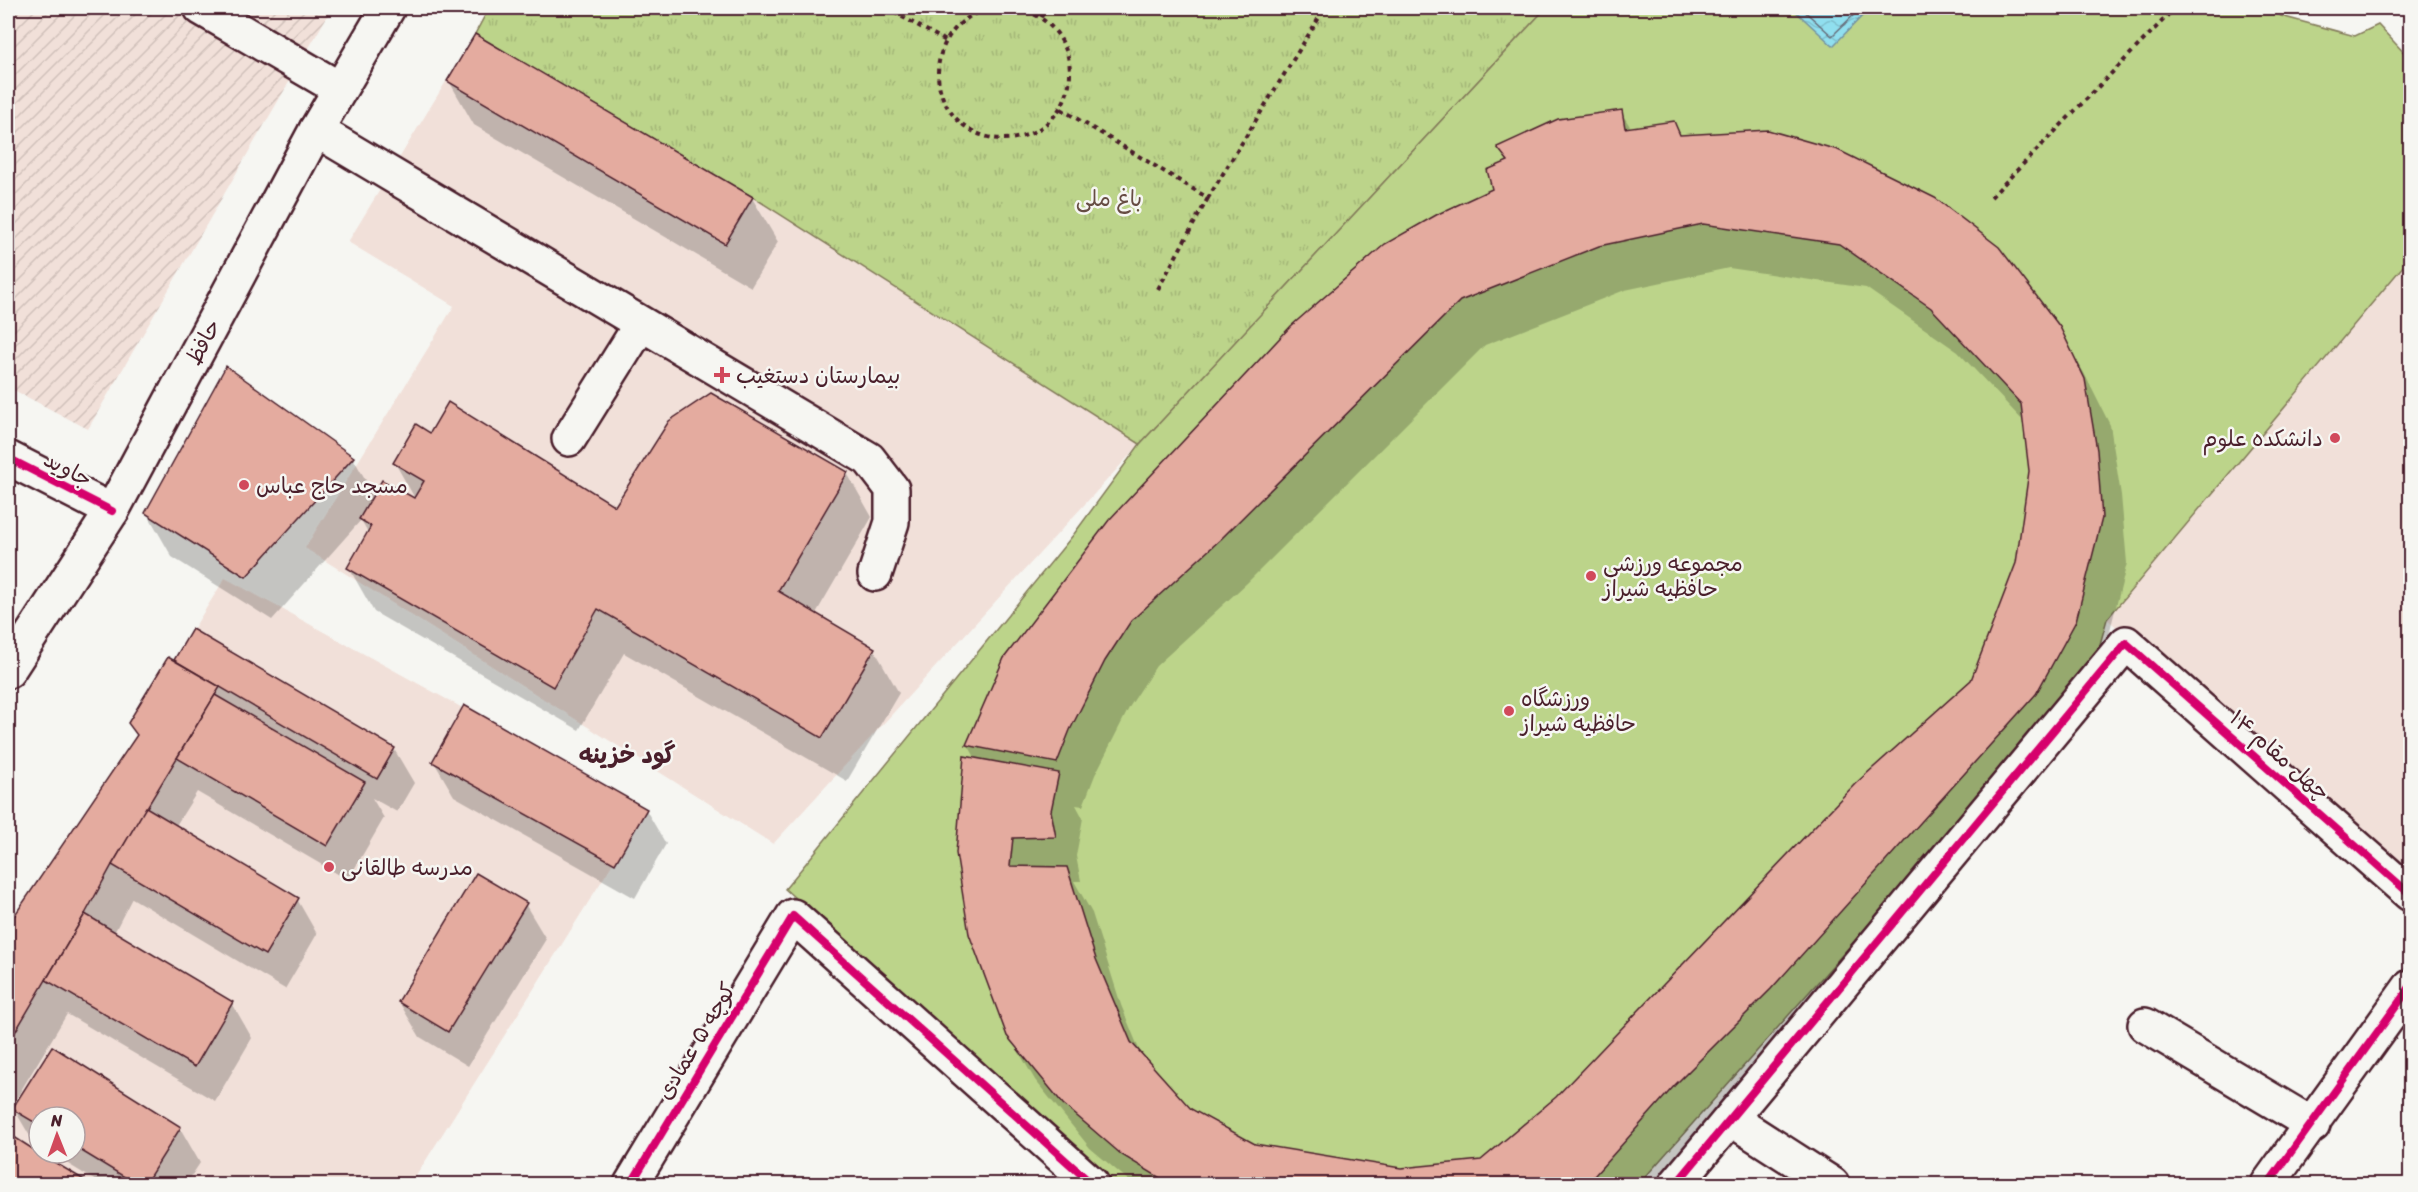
<svg xmlns="http://www.w3.org/2000/svg" width="2418" height="1192" font-family="Sriracha,'Playpen Sans Arabic',sans-serif">
  <style>
    .built { fill: #f1e0d9; fill-rule: evenodd }
    .industrial { fill: url(#industrial-furrows) }
    .park { fill: url(#park-tufts); stroke: #837a5a; stroke-width: 1.5 }
    .pitch { fill: #bcd48a; stroke: #837a5a; stroke-width: 1.5 }
    .water { fill: url(#water-waves); stroke: #7492a1; stroke-width: 1.5 }
    .shadow { fill: #0003; fill-rule: evenodd }
    .lines { fill: none; stroke-linecap: round; stroke-linejoin: round }
    .shore { stroke: #666c79; stroke-width: 1.5 }
    .building { fill: #e4ab9f; stroke: #4a1f2b; stroke-width: 1.5 }
    .minor-casing { stroke: #4a1f2b; stroke-width: 38 }
    .major-casing { stroke: #4a1f2b; stroke-width: 38 }
    .path { stroke: #4a1f2b; stroke-width: 4; stroke-dasharray: 4.5 4.5; stroke-linecap: butt }
    .minor { stroke: #f6f6f2; stroke-width: 33 }
    .major { stroke: #f6f6f2; stroke-width: 33 }
    .cycleway-casing { stroke: #f6f6f2; stroke-width: 11 }
    .cycleway { stroke: #d6006c; stroke-width: 8 }
    .poi-dot { fill: #d1495b; stroke: #f6f6f2; stroke-width: 2 }
    .labels { text-anchor: middle; dominant-baseline: central; stroke-width: 5; stroke-linejoin: round; paint-order: stroke }
    .park-label { font-size: 22px; fill: #664c43; stroke: #f6f6f2 }
    .street-label { font-size: 22px; fill: #4a1f2b; stroke: #f6f6f2 }
    .poi-label { font-size: 22px; fill: #4a1f2b; stroke: #f6f6f2; text-anchor: start }
    .neighbourhood-label { font-size: 24px; font-weight: bold; fill: #4a1f2b; stroke: #f6f6f2 }
  </style>
  <defs>
    <pattern id="industrial-furrows" width="10" height="10" patternUnits="userSpaceOnUse" patternTransform="scale(1.5)"><rect width="10" height="10" fill="#f1e0d9"/><path d="M-1 1l2-2M0 10L10 0M9 11l2-2" fill="none" stroke="#d0c0ba"/></pattern>
    <pattern id="park-tufts" width="24" height="20" patternUnits="userSpaceOnUse" patternTransform="scale(1.5)"><rect width="24" height="20" fill="#bcd48a"/><path d="M3 7l-1-3M5 7V3M7 7l1-3M15 17l-1-3M17 17v-4M19 17l1-3" fill="none" stroke="#a3b677"/></pattern>
    <pattern id="water-waves" width="16" height="10" patternUnits="userSpaceOnUse" patternTransform="scale(1.5)"><rect width="16" height="10" fill="#90dfef"/><path d="M0 5q4-4 8 0t8 0" fill="none" stroke="#7ebfcd"/></pattern>
  </defs>
  <rect width="100%" height="100%" fill="#f6f6f2"/>
  <filter id="ink" filterUnits="userSpaceOnUse"><feTurbulence type="fractalNoise" baseFrequency=".0167" numOctaves="2"/><feDisplacementMap in="SourceGraphic" scale="12" xChannelSelector="R" yChannelSelector="G"/><feConvolveMatrix kernelMatrix="1 2 1 2 8 2 1 2 1" color-interpolation-filters="sRGB"/></filter>
  <g filter="url(#ink)">
    <g class="built">
      <polygon points="475,34 753,197 1140,444 773,844 305,548 454,306 348,242"/>
      <polygon points="2410,258 2410,876 2107,619"/>
      <path d="M225,578L647,809L411,1184H8V925L136,735L128,723L168,657L174,660ZM39,1117H75V1153H39Z"/>
    </g>
    <polygon class="industrial" points="8,8 332,8 88,429 8,387"/>
    <polygon class="park" points="489,8 1546,8 1140,444 753,197 475,34"/>
    <polygon class="pitch" points="1546,8 2270,8 2281,16 2355,36 2378,25 2410,59 2410,258 2107,619 2092,673 1639,1184 1114,1184 785,889 1074,534 1140,444"/>
    <polygon class="water" points="1792,8 1870,8 1833,46"/>
    <g class="shadow">
      <polygon points="449,81 752,198 778,242 751,287 474,125"/>
      <path d="M1621,112L1631,128L1673,122L1681,136L2058,328L2084,373L2110,425L2121,495L2127,563L2101,666L1652,1184H1133L1090,1148L1035,1080L1009,1035L976,759L968,745L1494,190L1508,163L1499,147ZM1729,268L1866,288L1958,352L2025,423L2030,471L2017,564L1973,681L1557,1098L1481,1161L1401,1169L1254,1146L1190,1110L1143,1059L1121,1005L1092,913L1074,881H1081L1076,856L1083,818L1076,805L1083,806L1095,775L1130,706L1156,666L1247,583L1485,345L1625,290Z"/>
      <polygon points="430,435 616,508 847,473 872,517 815,615 874,649 899,693 847,781 624,653 579,730 374,612 349,568 369,534 361,520 272,620 172,557 147,513 353,458 375,496 417,502 395,463"/>
      <polygon points="192,631 394,749 414,783 397,812 372,798 384,818 348,880 197,792 175,827 297,899 317,934 285,989 132,898 114,933 232,1003 252,1038 215,1101 67,1014 8,1112 8,928 137,736 129,723 174,662"/>
      <polygon points="434,762 646,810 666,844 635,898 454,796"/>
      <polygon points="525,904 546,939 468,1066 420,1037 399,1002"/>
      <polygon points="14,1109 180,1128 200,1163 186,1184 101,1184 50,1153 75,1153 75,1117 39,1117 39,1146 34,1143"/>
      <polygon points="11,1137 88,1184 8,1184 8,1138"/>
    </g>
    <g class="lines">
      <polyline class="shore" points="1801,8 1832,36 1861,8"/>
    </g>
    <g class="building">
      <polygon points="475,34 753,197 725,244 447,81"/>
      <polygon points="1622,110 1625,128 1674,121 1680,135 1768,130 1838,150 1935,198 1999,247 2060,327 2085,379 2097,450 2102,518 2076,621 2036,694 1771,989 1675,1085 1587,1184 1170,1184 1122,1155 1063,1104 1007,1036 969,934 956,853 964,756 1059,773 1051,811 1056,837 1013,838 1010,866 1067,867 1096,959 1131,1042 1191,1109 1255,1144 1401,1168 1481,1160 1556,1097 1855,784 1971,680 2016,563 2029,471 2021,404 1931,308 1839,244 1703,224 1599,246 1460,301 1221,539 1131,621 1105,661 1070,730 1057,763 966,745 1004,658 1109,520 1291,326 1385,244 1438,214 1492,189 1487,170 1508,161 1497,147 1558,119"/>
      <polygon points="226,366 354,457 246,577 145,513"/>
      <polygon points="711,393 848,472 778,591 875,648 822,738 598,609 553,687 347,568 371,526 359,519 382,480 414,498 424,481 393,463 416,424 430,433 448,402 615,506 669,421"/>
      <polygon points="192,629 395,748 377,779 174,660"/>
      <polygon points="168,657 220,687 112,865 85,914 8,1044 8,925 137,735 128,723"/>
      <polygon points="215,695 365,782 327,846 177,758"/>
      <polygon points="464,705 647,809 615,864 432,762"/>
      <polygon points="146,807 299,898 265,955 112,865"/>
      <polygon points="476,873 527,903 448,1032 398,1002"/>
      <polygon points="85,914 233,1002 195,1067 46,980"/>
      <polygon points="52,1046 181,1127 145,1184 136,1184 75,1147 75,1117 39,1117 39,1125 12,1109"/>
      <polygon points="11,1135 39,1153 91,1184 8,1184 8,1136"/>
    </g>
    <g class="lines">
      <g class="minor-casing">
        <g id="minor">
          <polyline points="201,8 340,89"/>
          <polyline points="316,130 869,459 892,489 892,522 875,574"/>
          <polyline points="569,439 641,324"/>
          <polyline points="8,458 112,511"/>
          <polyline points="2145,1025 2313,1125"/>
          <polyline points="1731,1119 1832,1184"/>
          <polyline points="631,1184 793,916 1092,1184"/>
          <polyline points="1676,1184 2126,643 2410,894"/>
          <polyline points="2268,1184 2410,987"/>
        </g>
      </g>
      <g class="major-casing">
        <polyline id="major" points="8,671 112,511 316,130 388,8"/>
      </g>
      <g class="path">
        <circle cx="1004" cy="73" r="66"/>
        <polyline points="886,8 946,41"/>
        <polyline points="1041,17 1047,8"/>
        <polyline points="1061,109 1208,198 1325,8"/>
        <polyline points="1991,197 2175,8"/>
        <polyline points="1158,289 1208,198"/>
      </g>
      <use href="#minor" class="minor"/>
      <use href="#major" class="major"/>
      <g class="cycleway-casing">
        <g id="cycleway">
          <polyline points="8,458 112,511"/>
          <polyline points="631,1184 793,916 1092,1184"/>
          <polyline points="1676,1184 2126,643 2410,894"/>
          <polyline points="2268,1184 2410,987"/>
        </g>
      </g>
      <use href="#cycleway" class="cycleway"/>
    </g>
  </g>
  <g class="poi-dot">
    <path d="M719 366h6v6h6v6h-6v6h-6v-6h-6v-6h6z"/>
    <circle cx="2335" cy="438" r="6"/>
    <circle cx="244" cy="485" r="6"/>
    <circle cx="1591" cy="576" r="6"/>
    <circle cx="1509" cy="711" r="6"/>
    <circle cx="329" cy="867" r="6"/>
  </g>
  <g class="labels">
    <g class="park-label">
      <text x="1109" y="198">باغ ملی</text>
    </g>
    <g class="street-label">
      <text transform="translate(203 342) rotate(-62)">حافظ</text>
      <text transform="translate(68 469) rotate(27)">جاوید</text>
      <text transform="translate(2280 755) rotate(41)">چهل مقام ۱۴</text>
      <text transform="translate(696 1041) rotate(-59)">کوچه ۵ عمادی</text>
    </g>
    <g class="poi-label">
      <text x="736" y="375">بیمارستان دستغیب</text>
      <text x="2323" y="438" text-anchor="end">دانشکده علوم</text>
      <text x="256" y="485">مسجد حاج عباس</text>
      <text x="1603" y="563">مجموعه ورزشی<tspan x="1603" dy="25">حافظیه شیراز</tspan></text>
      <text x="1521" y="698">ورزشگاه<tspan x="1521" dy="25">حافظیه شیراز</tspan></text>
      <text x="341" y="867">مدرسه طالقانی</text>
    </g>
    <g class="neighbourhood-label">
      <text x="627" y="755">گود خزینه</text>
    </g>
  </g>
  <rect width="2418" height="1192" fill="none" stroke="#f6f6f2" stroke-width="30"/>
  <rect x="15" y="15" width="2388" height="1162" fill="none" stroke="#4a1f2b" stroke-width="2" filter="url(#ink)"/>
  <g transform="translate(57 1135) rotate(359)"><circle r="28" fill="#f6f6f2" stroke="#b1a0a2" stroke-width="1.5"/>
  <path d="M0-4.5L10 22L0 15L-10 22Z" fill="#d1495b"/>
  <text y="-9" font-size="16" font-weight="bold" text-anchor="middle" fill="#4a1f2b">N</text>
  </g>
</svg>
